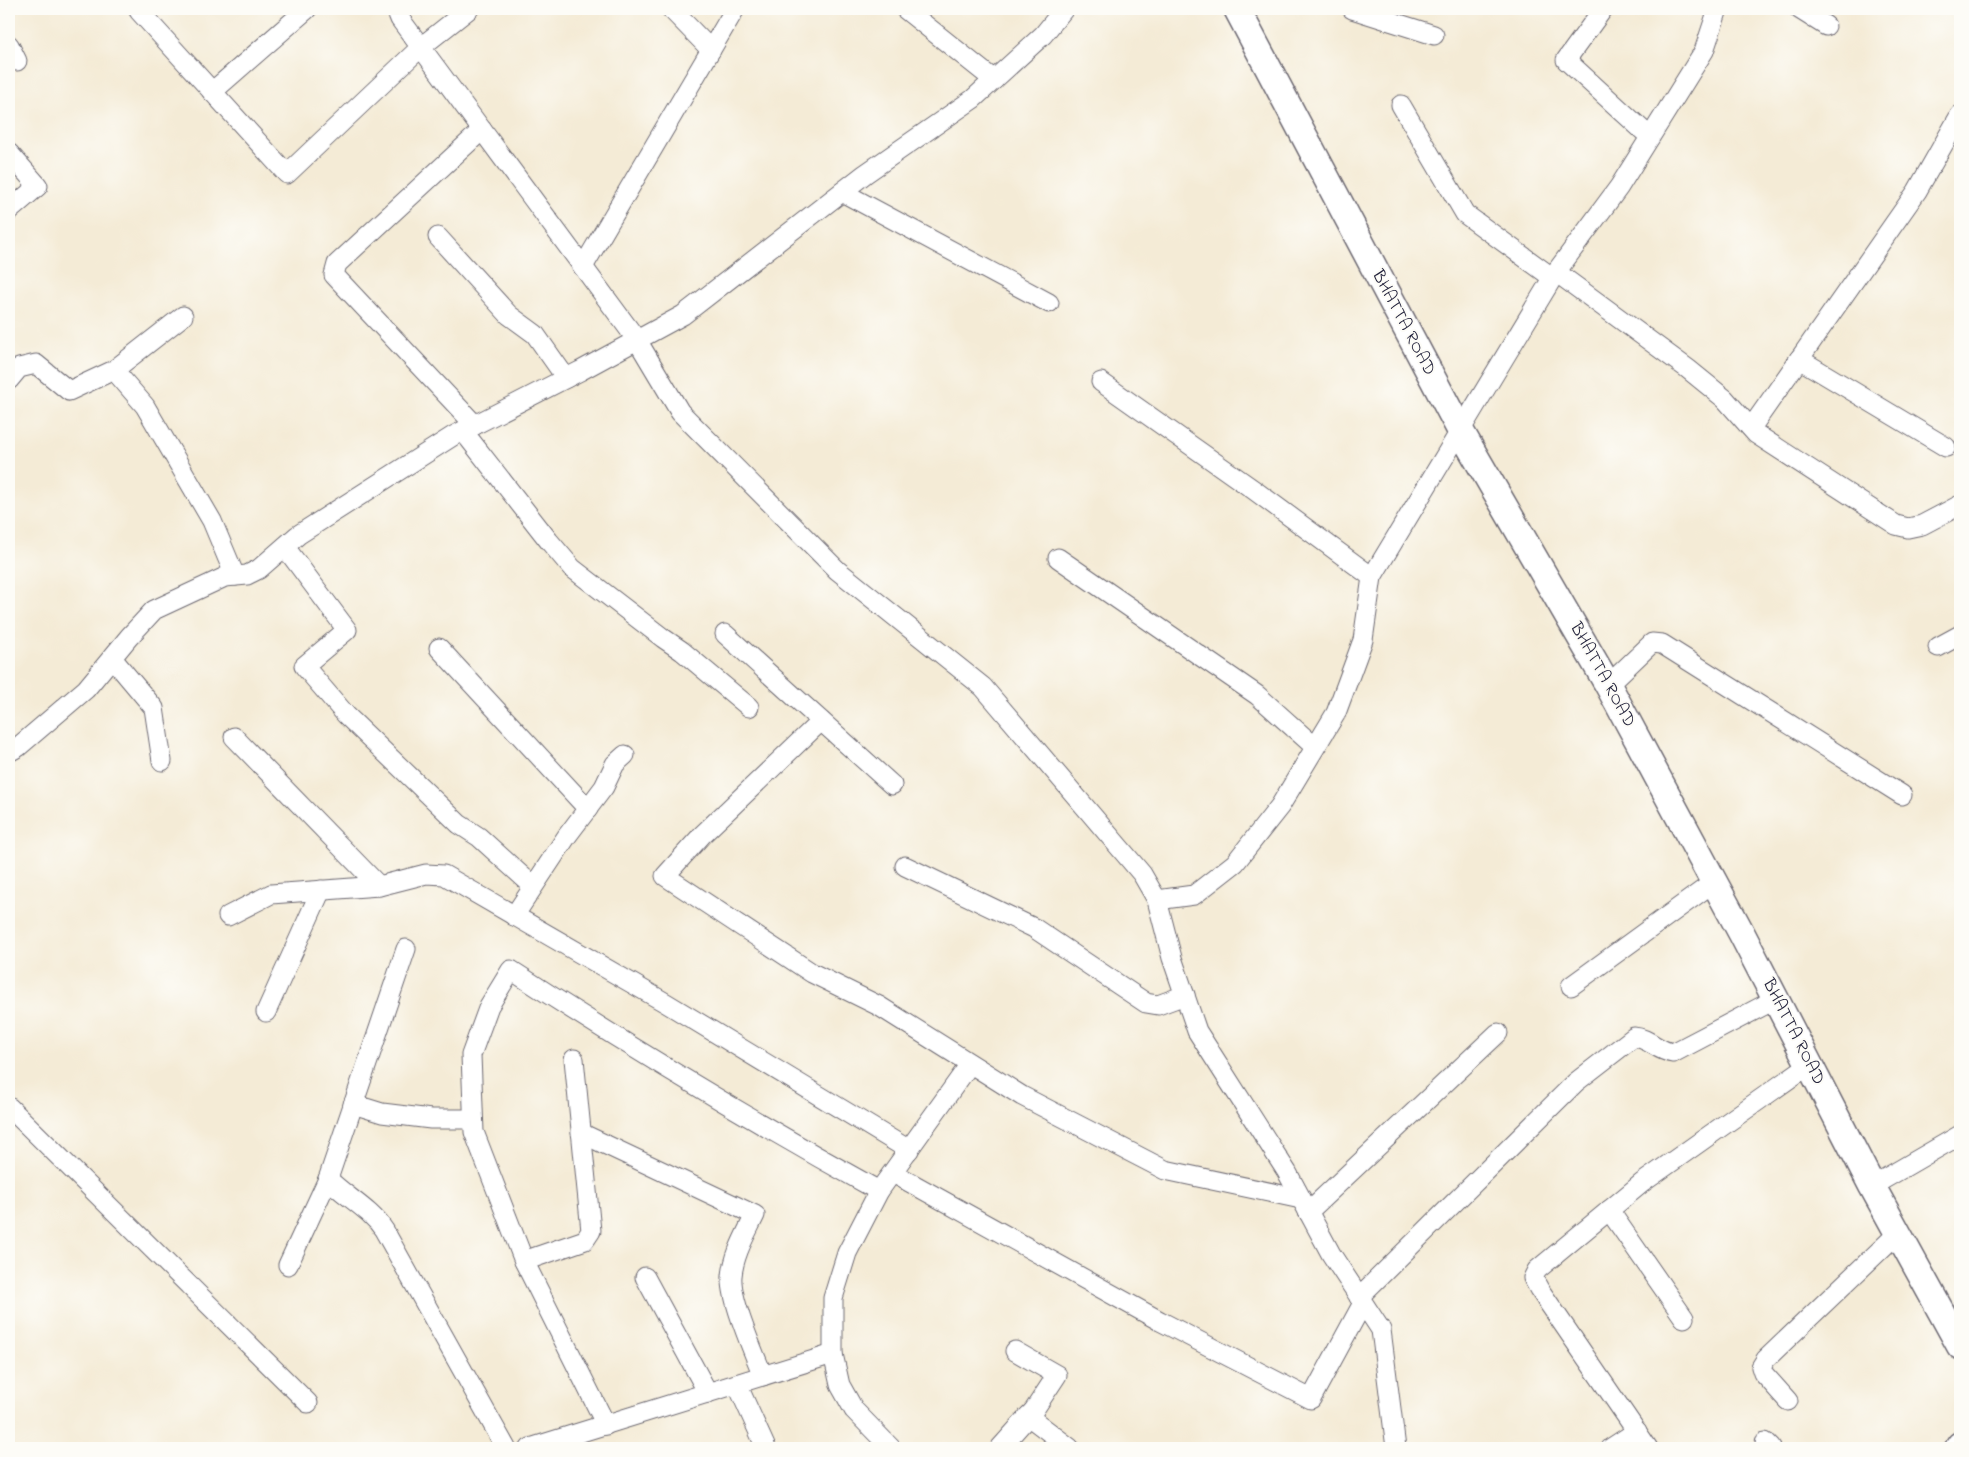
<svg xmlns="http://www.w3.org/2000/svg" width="1969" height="1457" font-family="'Indie Flower',sans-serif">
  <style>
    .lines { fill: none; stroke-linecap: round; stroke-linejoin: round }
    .street-casing { stroke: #6c6871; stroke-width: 21 }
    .secondary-casing { stroke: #6c6871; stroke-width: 29 }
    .street { stroke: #fff; stroke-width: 19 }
    .secondary { stroke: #fff; stroke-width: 26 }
    .labels { text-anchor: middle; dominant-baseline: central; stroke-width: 4; stroke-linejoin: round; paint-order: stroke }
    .street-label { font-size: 18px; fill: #22223b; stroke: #fdfcf7 }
  </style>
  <rect width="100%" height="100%" fill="#fdfcf7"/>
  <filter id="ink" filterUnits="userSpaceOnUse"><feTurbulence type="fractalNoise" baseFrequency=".02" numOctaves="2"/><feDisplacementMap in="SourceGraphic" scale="10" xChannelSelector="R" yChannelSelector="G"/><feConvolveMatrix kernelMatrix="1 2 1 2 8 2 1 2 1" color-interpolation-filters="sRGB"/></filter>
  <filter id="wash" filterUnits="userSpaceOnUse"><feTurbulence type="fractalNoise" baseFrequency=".0096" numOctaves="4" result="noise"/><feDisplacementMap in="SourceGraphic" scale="20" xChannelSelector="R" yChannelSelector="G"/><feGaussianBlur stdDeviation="1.12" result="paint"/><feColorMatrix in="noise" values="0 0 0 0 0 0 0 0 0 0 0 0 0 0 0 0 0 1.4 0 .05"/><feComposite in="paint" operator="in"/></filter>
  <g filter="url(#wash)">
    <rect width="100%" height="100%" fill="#f4ebd6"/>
  </g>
  <g filter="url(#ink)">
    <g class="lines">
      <g class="street-casing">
        <g id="street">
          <polyline points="396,9 400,19 637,340 680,412 837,570 983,687 1142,874 1157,900 1172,958 1197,1031 1287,1172 1331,1254 1381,1330 1396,1448"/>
          <polyline points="671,9 711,50"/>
          <polyline points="905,9 994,80"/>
          <polyline points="1352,9 1434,35"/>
          <polyline points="1603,9 1566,60 1650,137"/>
          <polyline points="1799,9 1826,26"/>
          <polyline points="139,11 287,174 421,47 469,9"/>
          <polyline points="9,45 17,61"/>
          <polyline points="212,92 307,9"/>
          <polyline points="1401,105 1465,214 1553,278"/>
          <polyline points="9,153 38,186 9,211"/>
          <polyline points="842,192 1049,303"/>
          <polyline points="438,237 509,315 535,334 566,378"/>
          <polyline points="583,267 735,9"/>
          <polyline points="1556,272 1688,369 1725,399 1756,434 1896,525 1908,528 1922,525 1960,505"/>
          <polyline points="1799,359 1946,447"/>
          <polyline points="114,370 145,406 212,521 235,576"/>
          <polyline points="9,380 19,368 36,364 69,391 114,370 183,316"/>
          <polyline points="1101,382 1254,490 1372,577"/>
          <polyline points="475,425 334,275 337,264 482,130"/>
          <polyline points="1751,428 1917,191 1960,115"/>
          <polyline points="463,431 549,541 572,568 663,638 682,651 749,707"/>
          <polyline points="285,547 347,630 304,666 346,715 459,824 479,837 533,886"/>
          <polyline points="1058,558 1257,695 1315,747"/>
          <polyline points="725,634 892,785"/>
          <polyline points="1938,647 1960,635"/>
          <polyline points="439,648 588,809"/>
          <polyline points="112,658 154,708 162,761"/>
          <polyline points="1608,685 1652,643 1662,644 1902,795"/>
          <polyline points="821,721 702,835 665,876 812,973 879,1006 1022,1096 1165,1170 1301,1199"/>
          <polyline points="234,737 379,886"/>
          <polyline points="9,752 18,747 86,689 129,637 154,610 225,577 247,575 259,569 298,535 453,436 580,371 683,315 865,174 973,99 1043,35 1064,9"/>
          <polyline points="905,866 1034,928 1146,1003 1158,1005 1185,995"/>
          <polyline points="1157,900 1194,895 1235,863 1280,806 1336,713 1363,640 1372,577 1556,272 1619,187 1704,51 1718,9"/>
          <polyline points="228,916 271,894 379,886 426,874 444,875 666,1003 909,1150"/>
          <polyline points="514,916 567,836 604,787 615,764 625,755"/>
          <polyline points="1571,986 1714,882"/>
          <polyline points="266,1012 321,890"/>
          <polyline points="353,1104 382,1113 431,1119 473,1119"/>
          <polyline points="9,1107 308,1403"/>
          <path d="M581,1133L755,1215C746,1234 734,1254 732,1276C730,1299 754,1353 763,1376"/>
          <polyline points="893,1173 1160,1321 1311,1399 1363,1303"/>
          <path d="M328,1179C346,1197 370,1209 384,1230L506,1448"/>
          <polyline points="1872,1186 1960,1135"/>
          <polyline points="1609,1210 1684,1318"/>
          <polyline points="1308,1212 1498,1033"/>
          <polyline points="524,1261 585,1240 591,1231 574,1059"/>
          <polyline points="288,1265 328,1179 406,949"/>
          <polyline points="645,1277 708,1393"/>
          <path d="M1359,1297L1576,1082L1634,1037C1649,1038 1657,1051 1673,1053L1776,999"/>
          <polyline points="737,1384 766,1448"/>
          <polyline points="1788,1401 1763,1373 1761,1367 1766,1359 1898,1233"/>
          <polyline points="1028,1416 1070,1448"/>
          <path d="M606,1425L524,1261L474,1132L471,1055L489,1006L511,970C631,1048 754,1122 879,1191"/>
          <polyline points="1765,1442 1771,1448"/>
          <polyline points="530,1448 833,1354"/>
          <polyline points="891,1448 854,1410 840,1385 833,1354 833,1298 847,1253 879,1191 970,1064"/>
          <polyline points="1000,1448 1034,1410 1057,1375 1015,1351"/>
          <polyline points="1611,1448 1637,1431"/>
          <polyline points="1648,1448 1539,1289 1533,1278 1537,1270 1642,1183 1810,1064"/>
        </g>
      </g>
      <g class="secondary-casing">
        <g id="secondary">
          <polyline points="1237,9 1460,430 1608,685 1742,934 1872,1186 1960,1346"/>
          <polyline points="1958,1448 1960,1445"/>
        </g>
      </g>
      <use href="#street" class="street"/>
      <use href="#secondary" class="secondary"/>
    </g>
  </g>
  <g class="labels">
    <g class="street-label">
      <text transform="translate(1403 323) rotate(62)">BHATTA ROAD</text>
      <text transform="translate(1602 675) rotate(61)">BHATTA ROAD</text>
      <text transform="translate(1793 1032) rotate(63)">BHATTA ROAD</text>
    </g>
  </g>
  <rect width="1969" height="1457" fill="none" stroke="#fdfcf7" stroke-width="30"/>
</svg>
